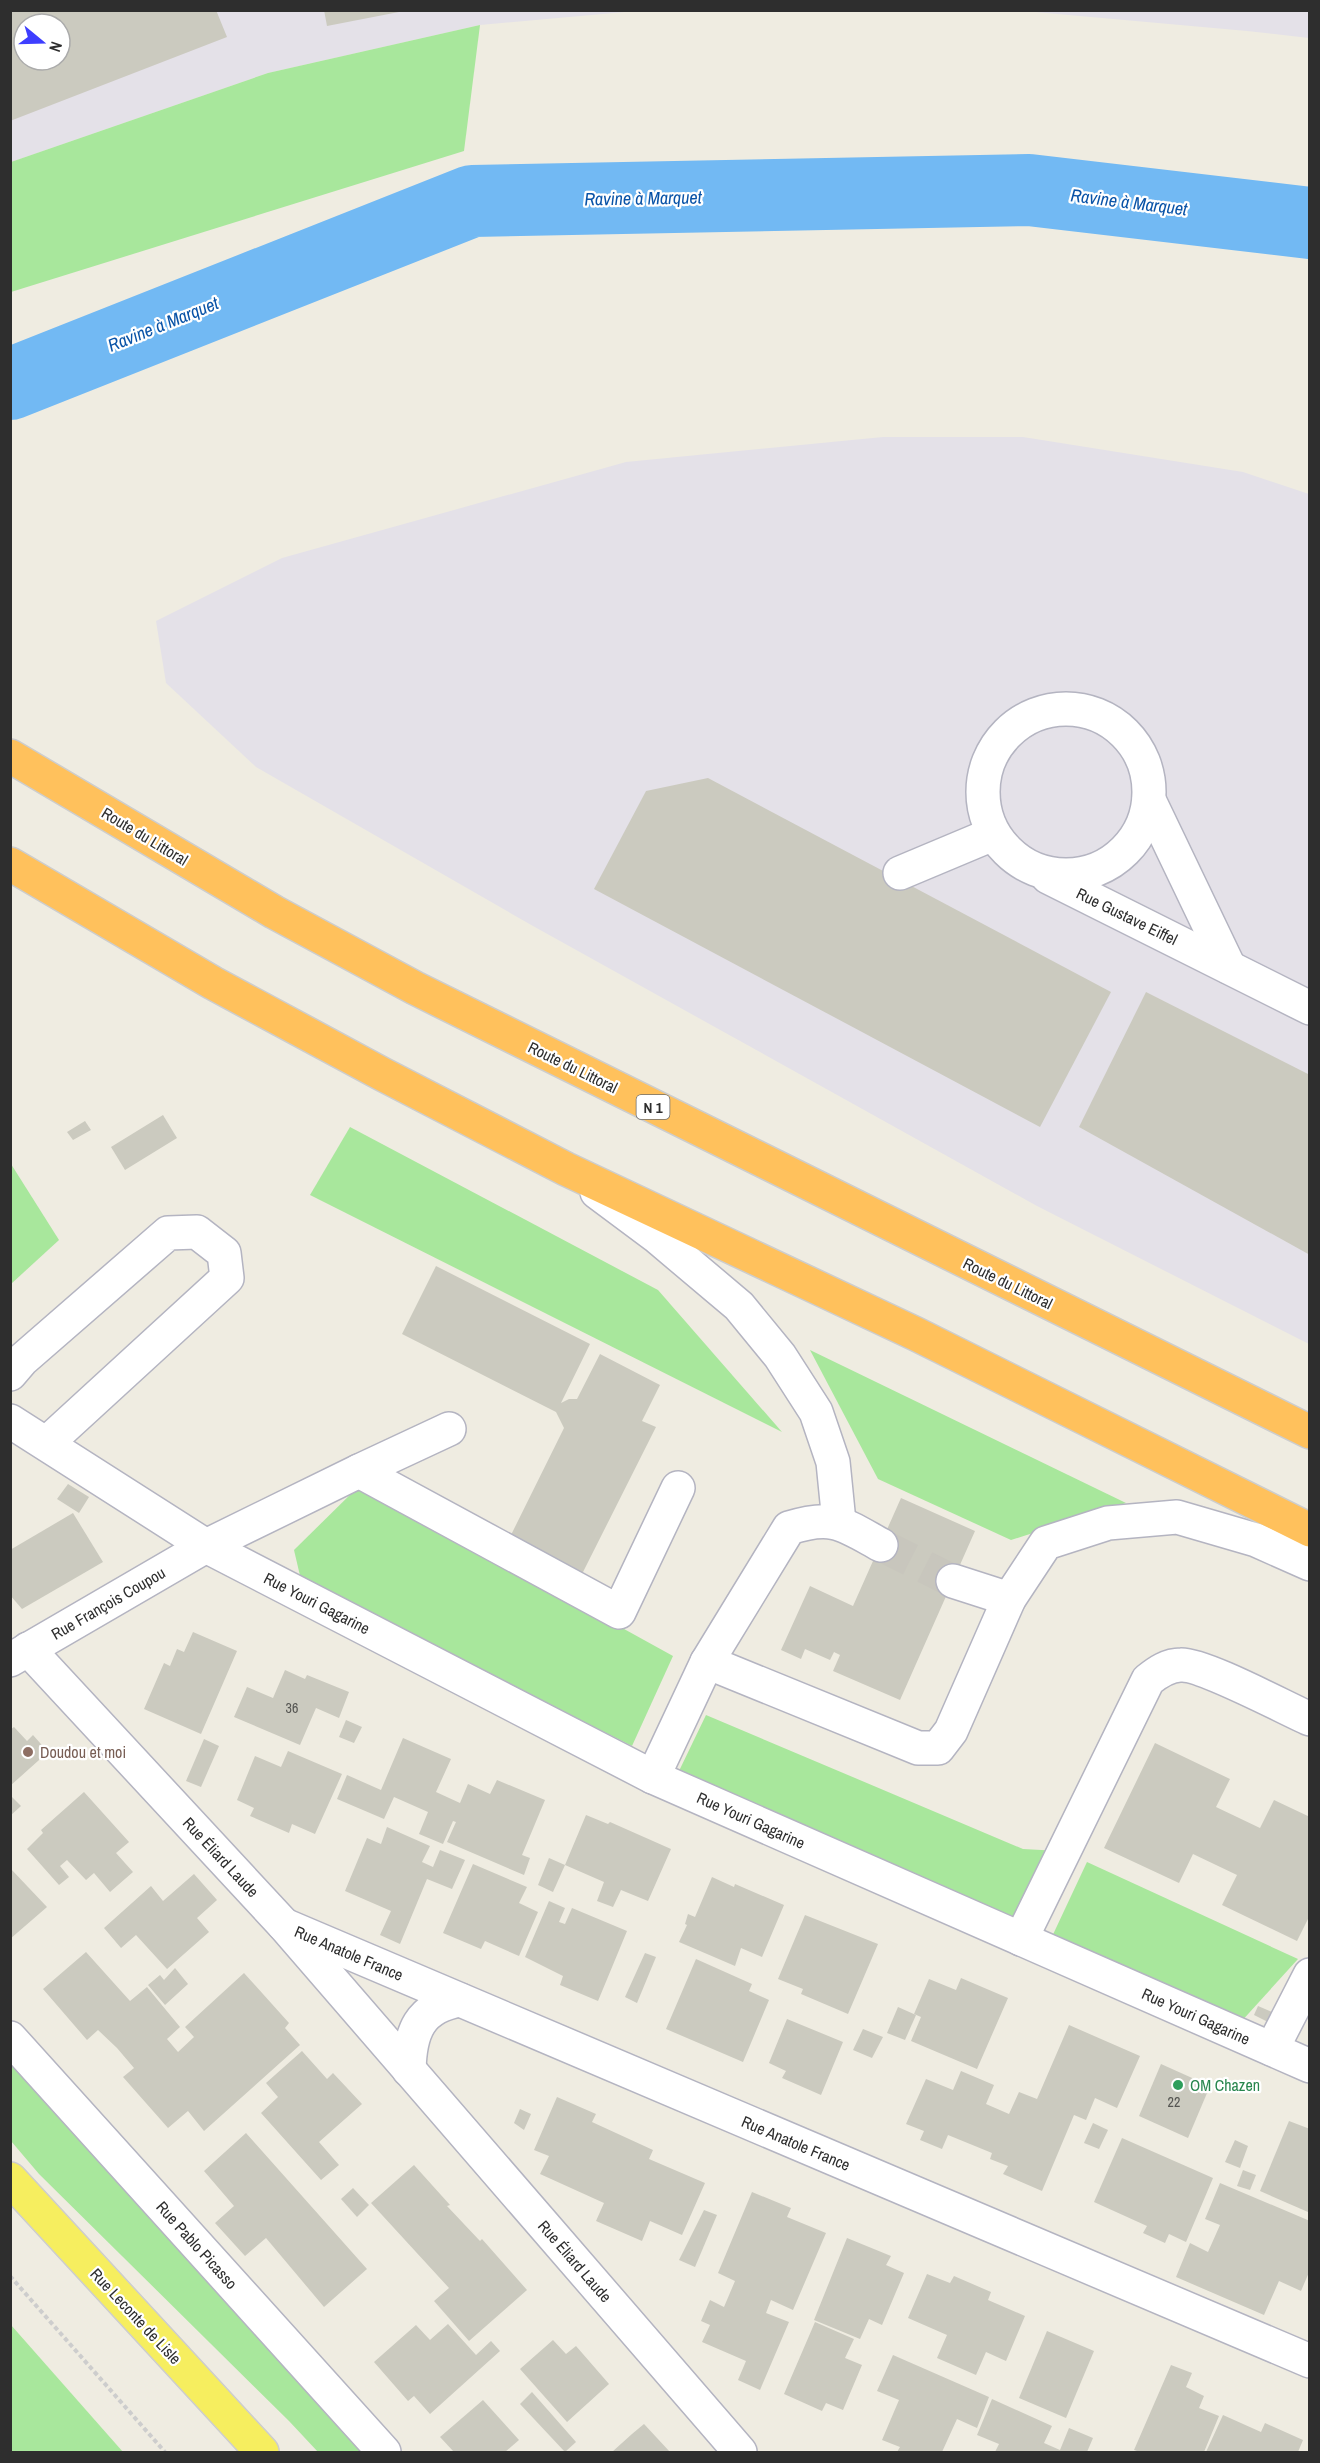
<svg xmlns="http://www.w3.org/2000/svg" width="1320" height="2463" font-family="'Archivo Narrow',sans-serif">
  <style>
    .industrial { fill: #e4e1e8; fill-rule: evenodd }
    .green { fill: #a8e79c }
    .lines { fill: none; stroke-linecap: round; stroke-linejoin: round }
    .river { stroke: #72b9f3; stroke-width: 72 }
    .building { fill: #cbcabf; fill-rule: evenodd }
    .minor-tunnel { stroke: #c8c6bd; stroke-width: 33; stroke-dasharray: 33 16; stroke-linecap: butt }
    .minor-casing { stroke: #b4b4c1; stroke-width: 36 }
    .major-casing { stroke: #cdcdcd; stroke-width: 36 }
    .highway-casing { stroke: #cdcdcd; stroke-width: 36 }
    .path { stroke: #cdcdcd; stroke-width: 4; stroke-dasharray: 4.5 3; stroke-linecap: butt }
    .minor { stroke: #fff; stroke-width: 33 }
    .major { stroke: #f6ee5f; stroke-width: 33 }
    .highway { stroke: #ffc15c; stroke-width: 33 }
    .education-dot { fill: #8d6e63; stroke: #fff; stroke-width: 2 }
    .leisure-dot { fill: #2e9e5b; stroke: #fff; stroke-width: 2 }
    .labels { text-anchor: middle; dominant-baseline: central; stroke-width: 4.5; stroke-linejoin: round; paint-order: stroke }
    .number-label { font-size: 14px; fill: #555552 }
    .shield { fill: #fff; stroke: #6d6d6d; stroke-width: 1.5 }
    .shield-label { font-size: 15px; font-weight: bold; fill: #2e2e2e }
    .street-label { font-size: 16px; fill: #2e2e2e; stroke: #fff }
    .education-label { font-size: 16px; fill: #785e54; stroke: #fff; text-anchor: start }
    .leisure-label { font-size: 16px; fill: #27864d; stroke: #fff; text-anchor: start }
    .water-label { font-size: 18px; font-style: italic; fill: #0953a7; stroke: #fff }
  </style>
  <rect width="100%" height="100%" fill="#efece1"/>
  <g class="industrial">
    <path d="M10,11H636L480,25L268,73L11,162ZM24,24H60V60H24Z"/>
    <polygon points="1024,11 1309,11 1309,38 1247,31"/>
    <polygon points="883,437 1023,437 1243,472 1309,494 1309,1344 1037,1206 533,926 256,767 166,683 156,621 282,558 626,462"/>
  </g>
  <g class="green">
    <polygon points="480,25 464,151 11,292 11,162 268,73"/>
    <polygon points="350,1127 658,1290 782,1432 310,1195"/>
    <polygon points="11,1164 59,1240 11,1284 10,1284"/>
    <polygon points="810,1350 1126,1503 1011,1540 878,1479"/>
    <polygon points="361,1484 673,1656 632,1746 301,1580 294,1550"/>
    <polygon points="706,1715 1023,1849 1060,1851 1020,1930 679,1771"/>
    <polygon points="1087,1862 1298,1959 1239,2024 1049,1943"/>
    <polygon points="10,2063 365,2452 318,2452 289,2421 39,2174 11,2141"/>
    <polygon points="11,2325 123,2452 11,2452"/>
  </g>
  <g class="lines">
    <polyline class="river" points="10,384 472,201 1029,190 1310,223"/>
  </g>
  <g class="building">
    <path d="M10,10H216L227,37L10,121ZM24,24H60V60H24Z"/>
    <polygon points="324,10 399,10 399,12 327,26"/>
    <polygon points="708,778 1111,992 1040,1127 594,889 646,791"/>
    <polygon points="1146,992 1310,1075 1310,1255 1079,1127"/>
    <polygon points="163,1115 177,1138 125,1170 111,1147"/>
    <polygon points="85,1121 91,1130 73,1140 67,1132"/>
    <polygon points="436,1266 590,1344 561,1403 569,1399 577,1399 600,1354 660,1385 642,1421 656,1427 580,1578 535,1555 535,1548 511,1535 564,1428 556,1412 402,1334"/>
    <polygon points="68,1484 89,1497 79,1513 57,1499"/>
    <polygon points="901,1498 975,1531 900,1700 833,1671 840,1655 834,1652 830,1660 805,1649 801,1659 781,1650 810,1586 853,1606"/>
    <polygon points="73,1513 103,1562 22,1609 10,1595 10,1550"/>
    <polygon points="193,1632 237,1651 201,1734 144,1709 164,1663 170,1666 177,1649 184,1652"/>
    <polygon points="285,1670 305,1679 307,1675 349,1692 339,1718 316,1708 300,1745 234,1717 247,1687 273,1698"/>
    <polygon points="346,1720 362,1727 354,1743 339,1737"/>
    <polygon points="14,1727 27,1741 33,1735 48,1752 10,1786 10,1730"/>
    <polygon points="403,1738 451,1759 436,1792 460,1803 468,1784 490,1794 497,1780 545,1800 522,1855 530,1858 524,1875 447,1842 456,1822 453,1821 443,1844 419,1834 428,1812 394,1797 384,1819 337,1799 347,1775 381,1790"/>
    <polygon points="204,1739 219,1746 201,1787 186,1781"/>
    <polygon points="1155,1743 1230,1779 1216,1807 1260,1828 1274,1800 1310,1817 1310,1915 1297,1941 1222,1905 1237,1875 1193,1854 1179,1883 1104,1848"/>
    <polygon points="288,1751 342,1774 315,1834 292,1824 289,1833 250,1816 254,1808 237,1800 255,1756 281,1767"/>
    <polygon points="84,1792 129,1842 116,1853 133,1872 110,1892 94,1873 86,1880 67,1860 60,1866 69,1877 59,1885 27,1849 43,1833 41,1830"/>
    <polygon points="10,1795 21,1806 10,1816"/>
    <polygon points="586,1815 608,1824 610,1822 671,1849 648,1901 621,1890 613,1907 597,1901 604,1882 565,1865"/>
    <polygon points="387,1827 430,1846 422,1862 433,1867 440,1850 465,1860 452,1889 427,1879 400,1944 380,1935 391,1911 345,1891 367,1838 381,1844"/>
    <polygon points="549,1858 565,1865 553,1892 538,1885"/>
    <polygon points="473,1864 527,1887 519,1903 538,1912 519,1956 485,1941 481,1949 443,1933"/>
    <polygon points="10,1868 47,1907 10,1939"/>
    <polygon points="194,1874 217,1900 197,1918 209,1932 167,1969 136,1935 121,1948 104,1928 151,1886 163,1901"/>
    <polygon points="712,1877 734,1887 735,1884 784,1905 762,1957 741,1948 735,1966 679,1942 687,1925 685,1924 688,1914 695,1917"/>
    <polygon points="549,1901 565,1908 559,1922 565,1924 572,1908 627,1931 598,2001 560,1985 563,1976 525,1957"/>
    <polygon points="805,1915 878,1944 848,2014 801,1994 803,1989 778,1979"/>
    <polygon points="86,1952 130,2001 147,1987 180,2027 167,2039 178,2052 194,2037 185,2027 244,1973 289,2023 285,2028 300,2045 204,2131 188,2111 168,2128 123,2077 134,2068 117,2048 98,2030 87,2040 43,1989"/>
    <polygon points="645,1953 656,1957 637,2003 625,1997"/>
    <polygon points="696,1959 752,1984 749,1991 769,2000 743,2062 666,2029"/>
    <polygon points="175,1968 188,1984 165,2005 148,1985 160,1975 164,1980"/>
    <polygon points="961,1978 1008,1998 977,2069 911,2041 921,2017 914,2014 929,1979 956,1990"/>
    <polygon points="1258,2006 1277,2014 1272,2024 1254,2015"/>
    <polygon points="898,2007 916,2015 905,2040 887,2033"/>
    <polygon points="787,2019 843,2042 821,2095 782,2078 786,2071 769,2063"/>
    <polygon points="1069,2025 1140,2056 1117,2108 1095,2098 1086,2120 1074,2115 1042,2191 1003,2174 1008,2166 990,2159 992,2153 948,2135 942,2149 920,2140 924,2131 906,2124 926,2079 953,2090 961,2071 994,2085 986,2104 1009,2114 1019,2092 1037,2099"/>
    <polygon points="863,2029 883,2037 872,2058 853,2050"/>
    <polygon points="302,2051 327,2079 333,2073 362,2104 319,2142 339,2165 321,2180 261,2113 278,2097 266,2083"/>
    <polygon points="1161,2064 1210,2086 1188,2138 1139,2116"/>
    <polygon points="557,2097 596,2114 592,2122 653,2150 649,2159 705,2183 682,2235 650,2221 642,2241 596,2221 604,2203 540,2174 549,2156 534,2150"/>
    <polygon points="520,2109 531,2114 524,2130 514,2123"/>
    <polygon points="1289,2121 1310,2129 1308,2212 1260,2191"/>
    <polygon points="1093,2123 1108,2130 1099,2149 1084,2143"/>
    <polygon points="246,2133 367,2269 324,2307 266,2238 245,2256 215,2223 234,2206 204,2171"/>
    <polygon points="1122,2138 1213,2178 1186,2242 1169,2234 1165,2243 1143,2233 1147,2226 1094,2202"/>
    <polygon points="1235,2140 1248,2146 1240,2168 1225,2162"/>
    <polygon points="414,2165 450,2205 447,2206 480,2241 482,2239 527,2290 469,2341 434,2301 449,2288 371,2203"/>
    <polygon points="1243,2170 1256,2175 1250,2190 1237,2186"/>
    <polygon points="1220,2183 1310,2221 1310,2270 1301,2291 1279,2281 1264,2315 1176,2277 1190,2243 1208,2252 1220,2225 1205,2219"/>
    <polygon points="353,2188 369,2205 357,2217 341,2199"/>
    <polygon points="752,2192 791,2208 787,2217 826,2233 793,2310 771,2300 766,2313 789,2322 760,2390 738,2380 746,2361 702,2342 710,2325 701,2321 710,2300 724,2307 735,2281 718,2273"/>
    <polygon points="704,2210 717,2215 695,2267 679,2260"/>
    <polygon points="847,2238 891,2256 886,2265 904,2273 882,2325 869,2319 860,2339 814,2320"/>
    <polygon points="927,2274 950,2283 954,2276 991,2292 988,2300 1025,2316 1006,2361 986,2352 976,2375 937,2358 947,2335 908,2318"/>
    <polygon points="815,2322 854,2339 845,2358 862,2365 843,2410 826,2403 822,2411 784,2394"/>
    <polygon points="448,2324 476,2355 491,2341 500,2351 430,2414 414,2396 408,2401 374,2362 416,2325 430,2340"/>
    <polygon points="1047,2331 1094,2351 1066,2418 1019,2398"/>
    <polygon points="553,2340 566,2354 576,2346 609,2384 567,2422 520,2369"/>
    <polygon points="893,2355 989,2397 977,2428 957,2419 942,2452 897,2452 900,2447 882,2440 899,2400 877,2391"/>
    <polygon points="1171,2365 1192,2373 1186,2387 1204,2396 1199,2408 1219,2416 1204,2452 1140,2452 1134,2450"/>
    <polygon points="532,2392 576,2442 565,2452 520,2404"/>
    <polygon points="992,2399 1052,2426 1044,2443 1060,2450 1069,2428 1093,2438 1087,2452 995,2452 999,2444 977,2435"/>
    <polygon points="483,2400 519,2440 505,2452 454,2452 440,2437"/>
    <polygon points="1223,2415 1261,2432 1265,2423 1303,2440 1298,2452 1206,2452"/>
    <polygon points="644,2424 670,2452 612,2452 632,2434"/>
  </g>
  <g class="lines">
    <polyline class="minor-tunnel" points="881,1545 953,1581"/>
    <g class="minor-casing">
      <g id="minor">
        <circle cx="1066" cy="792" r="83"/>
        <polyline points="1149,800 1229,967"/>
        <polyline points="900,873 993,834"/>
        <polyline points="1048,877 1310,1008"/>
        <polyline points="597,1192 656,1236 739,1306 780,1356 816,1412 833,1462 839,1522"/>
        <polyline points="10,1374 22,1360 168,1233 197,1232 224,1253 227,1278 47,1443"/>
        <polyline points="10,1421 206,1546 653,1777 1310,2066"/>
        <polyline points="359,1471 449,1429"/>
        <polyline points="953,1581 1009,1599"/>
        <polyline points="28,1649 284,1925 740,2452"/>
        <polyline points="10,1660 206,1546 359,1471 619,1612 678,1488"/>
        <polyline points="707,1662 918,1748 938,1748 951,1731 1009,1599 1046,1543 1108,1523 1177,1517 1256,1540 1310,1564"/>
        <path d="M653,1777L707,1662L789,1528C833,1514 843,1524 881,1545"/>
        <polyline points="284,1925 1310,2361"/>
        <path d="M1021,1939L1148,1680C1158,1672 1168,1665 1181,1665C1203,1664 1285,1708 1310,1719"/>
        <polyline points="10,2038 384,2452"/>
        <polyline points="1272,2049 1310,1975"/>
        <path d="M409,2070C410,2032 419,2007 460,2000"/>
      </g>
    </g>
    <g class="major-casing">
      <polyline id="major" points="10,2179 262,2452"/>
    </g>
    <g class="highway-casing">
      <g id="highway">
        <polyline points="10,756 274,912 415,988 1310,1432"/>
        <polyline points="10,864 213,983 382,1074 566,1169 916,1334 1310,1530"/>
      </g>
    </g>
    <polyline class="path" points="10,2276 165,2452"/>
    <use href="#minor" class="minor"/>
    <use href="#major" class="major"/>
    <use href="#highway" class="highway"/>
  </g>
  <circle class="education-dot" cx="28" cy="1752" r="6"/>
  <circle class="leisure-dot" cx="1178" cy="2085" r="6"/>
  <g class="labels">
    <g class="number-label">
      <text x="292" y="1708">36</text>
      <text x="1174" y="2102">22</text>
    </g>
    <rect class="shield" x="636.5" y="1095" width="33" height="24" rx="4.5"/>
    <g class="shield-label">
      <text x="653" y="1107">N 1</text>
    </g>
    <g class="street-label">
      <text transform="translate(145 836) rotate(31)">Route du Littoral</text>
      <text transform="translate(1127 916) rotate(26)">Rue Gustave Eiffel</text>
      <text transform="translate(573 1067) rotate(26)">Route du Littoral</text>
      <text transform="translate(1008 1283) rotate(26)">Route du Littoral</text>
      <text transform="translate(108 1603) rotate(-30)">Rue François Coupou</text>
      <text transform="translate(317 1603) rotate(27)">Rue Youri Gagarine</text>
      <text transform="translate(751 1820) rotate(24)">Rue Youri Gagarine</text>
      <text transform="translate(221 1857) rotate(47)">Rue Éliard Laude</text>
      <text transform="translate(349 1953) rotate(23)">Rue Anatole France</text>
      <text transform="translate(1196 2016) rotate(24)">Rue Youri Gagarine</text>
      <text transform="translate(796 2143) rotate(23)">Rue Anatole France</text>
      <text transform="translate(197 2245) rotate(48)">Rue Pablo Picasso</text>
      <text transform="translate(575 2261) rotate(49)">Rue Éliard Laude</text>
      <text transform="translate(136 2316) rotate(47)">Rue Leconte de Lisle</text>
    </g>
    <g class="education-label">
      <text x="40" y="1752">Doudou et moi</text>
    </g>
    <g class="leisure-label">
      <text x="1190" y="2085">OM Chazen</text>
    </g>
    <g class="water-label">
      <text transform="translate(643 198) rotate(-1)">Ravine à Marquet</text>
      <text transform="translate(1129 202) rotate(7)">Ravine à Marquet</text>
      <text transform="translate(163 324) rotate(-22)">Ravine à Marquet</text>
    </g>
  </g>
  <rect width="1320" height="2463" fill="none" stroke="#2e2e2e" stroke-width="24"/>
  <g transform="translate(42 42) rotate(109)"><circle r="28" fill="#ffffff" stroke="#ababab" stroke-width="1.5"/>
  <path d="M0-4.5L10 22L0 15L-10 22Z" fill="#3e3eff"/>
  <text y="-9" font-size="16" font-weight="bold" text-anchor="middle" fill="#2e2e2e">N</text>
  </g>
</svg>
